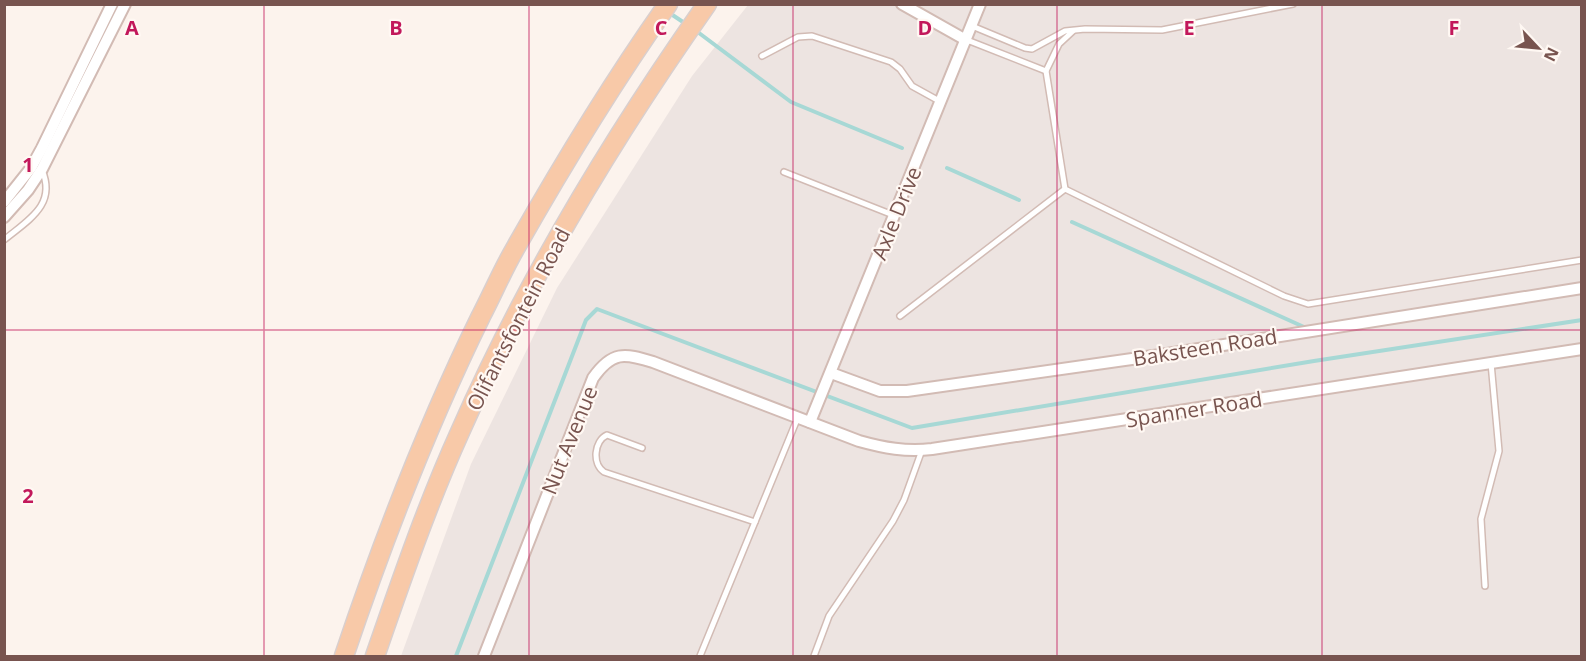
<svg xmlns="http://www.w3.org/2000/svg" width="1586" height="661" font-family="'Open Sans',sans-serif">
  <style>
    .industrial { fill: #ede4e1 }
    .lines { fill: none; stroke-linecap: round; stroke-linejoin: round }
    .stream { stroke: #a7d8d5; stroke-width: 4 }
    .lane-casing { stroke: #d2bbb4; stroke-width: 8 }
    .street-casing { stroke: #d2bbb4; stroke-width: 14 }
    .primary-casing { stroke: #d9cfce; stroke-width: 21 }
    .lane { stroke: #fff; stroke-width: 5 }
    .street { stroke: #fff; stroke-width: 10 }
    .primary { stroke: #f8c9a8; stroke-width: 18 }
    .grid { fill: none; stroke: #c2185b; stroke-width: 1.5; stroke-opacity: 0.55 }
    .labels { text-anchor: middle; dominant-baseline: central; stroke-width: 4.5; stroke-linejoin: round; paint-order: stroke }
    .street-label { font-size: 21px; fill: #78544f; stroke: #fff8f3 }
    .grid-label { font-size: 20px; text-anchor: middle; font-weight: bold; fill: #c2185b; stroke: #fff8f3; stroke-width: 4.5; stroke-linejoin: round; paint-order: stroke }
  </style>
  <rect width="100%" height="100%" fill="#fcf3ed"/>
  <polygon class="industrial" points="748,5 1581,5 1581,656 401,656 471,464 557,288 692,76"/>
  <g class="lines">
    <g class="stream">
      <polyline points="668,12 686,24"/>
      <polyline points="695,30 791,102 902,148"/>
      <polyline points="947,168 1019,200"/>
      <polyline points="1072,222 1304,327"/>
      <polyline points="456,656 586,320 597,309 912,428 1314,361 1582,320"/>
    </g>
    <g class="lane-casing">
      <g id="lane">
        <polyline points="972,26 1025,48 1032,49 1065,31 1085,29 1162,30 1293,4"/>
        <polyline points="1073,31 1059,44 1046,71 1065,189 1284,296 1308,304 1582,260"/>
        <polyline points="967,40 1046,71"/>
        <polyline points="762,56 798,37 812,36 891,62 900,69 912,86 941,102"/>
        <polyline points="784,172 893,215"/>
        <path d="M4,240C28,220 57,205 42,170"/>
        <polyline points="900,316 1065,189"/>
        <path d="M642,448L607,435C594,441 592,464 604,472L755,522"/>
        <polyline points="1485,586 1481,519 1499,451 1491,363"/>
        <polyline points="700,656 798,417"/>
        <polyline points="814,656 829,616 893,521 904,500 922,450"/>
      </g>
    </g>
    <g class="street-casing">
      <g id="street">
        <polyline points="902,4 966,40"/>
        <polyline points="4,202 31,168 42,148 112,4"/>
        <polyline points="4,217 28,190 42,169 125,4"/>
        <polyline points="831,373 880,391 907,391 1167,354 1582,288"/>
        <polyline points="810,422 980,4"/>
        <path d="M484,656L593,378C612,351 624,353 653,362L859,441C884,448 906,452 932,449L1582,349"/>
      </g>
    </g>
    <g class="primary-casing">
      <g id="primary">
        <path d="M344,656C383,540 427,426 481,316C493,293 503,269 516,247C563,164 613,82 668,4"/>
        <path d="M375,656C401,581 427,505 460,432C526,281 612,139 707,4"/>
      </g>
    </g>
    <use href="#lane" class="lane"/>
    <use href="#street" class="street"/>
    <use href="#primary" class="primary"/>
  </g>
  <path class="grid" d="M264,4V656M529,4V656M793,4V656M1057,4V656M1322,4V656M4,330H1582"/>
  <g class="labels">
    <g class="street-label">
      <text transform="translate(896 213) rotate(-68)">Axle Drive</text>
      <text transform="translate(518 319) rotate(-63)">Olifantsfontein Road</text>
      <text transform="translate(1205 347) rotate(-9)">Baksteen Road</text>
      <text transform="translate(1194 409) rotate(-9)">Spanner Road</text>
      <text transform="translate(569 440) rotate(-68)">Nut Avenue</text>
    </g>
  </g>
  <g class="grid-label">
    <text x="132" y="35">A</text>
    <text x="396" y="35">B</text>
    <text x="661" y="35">C</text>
    <text x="925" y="35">D</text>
    <text x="1189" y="35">E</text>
    <text x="1454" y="35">F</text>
    <text x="28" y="172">1</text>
    <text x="28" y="503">2</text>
  </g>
  <rect width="1586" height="661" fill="none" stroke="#78544f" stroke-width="12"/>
  <g transform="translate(1538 48) rotate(116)" stroke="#fff8f3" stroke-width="4.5" paint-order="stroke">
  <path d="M0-4.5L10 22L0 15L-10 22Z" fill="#78544f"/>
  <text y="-9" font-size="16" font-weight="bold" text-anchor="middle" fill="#78544f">N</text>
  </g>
</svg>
